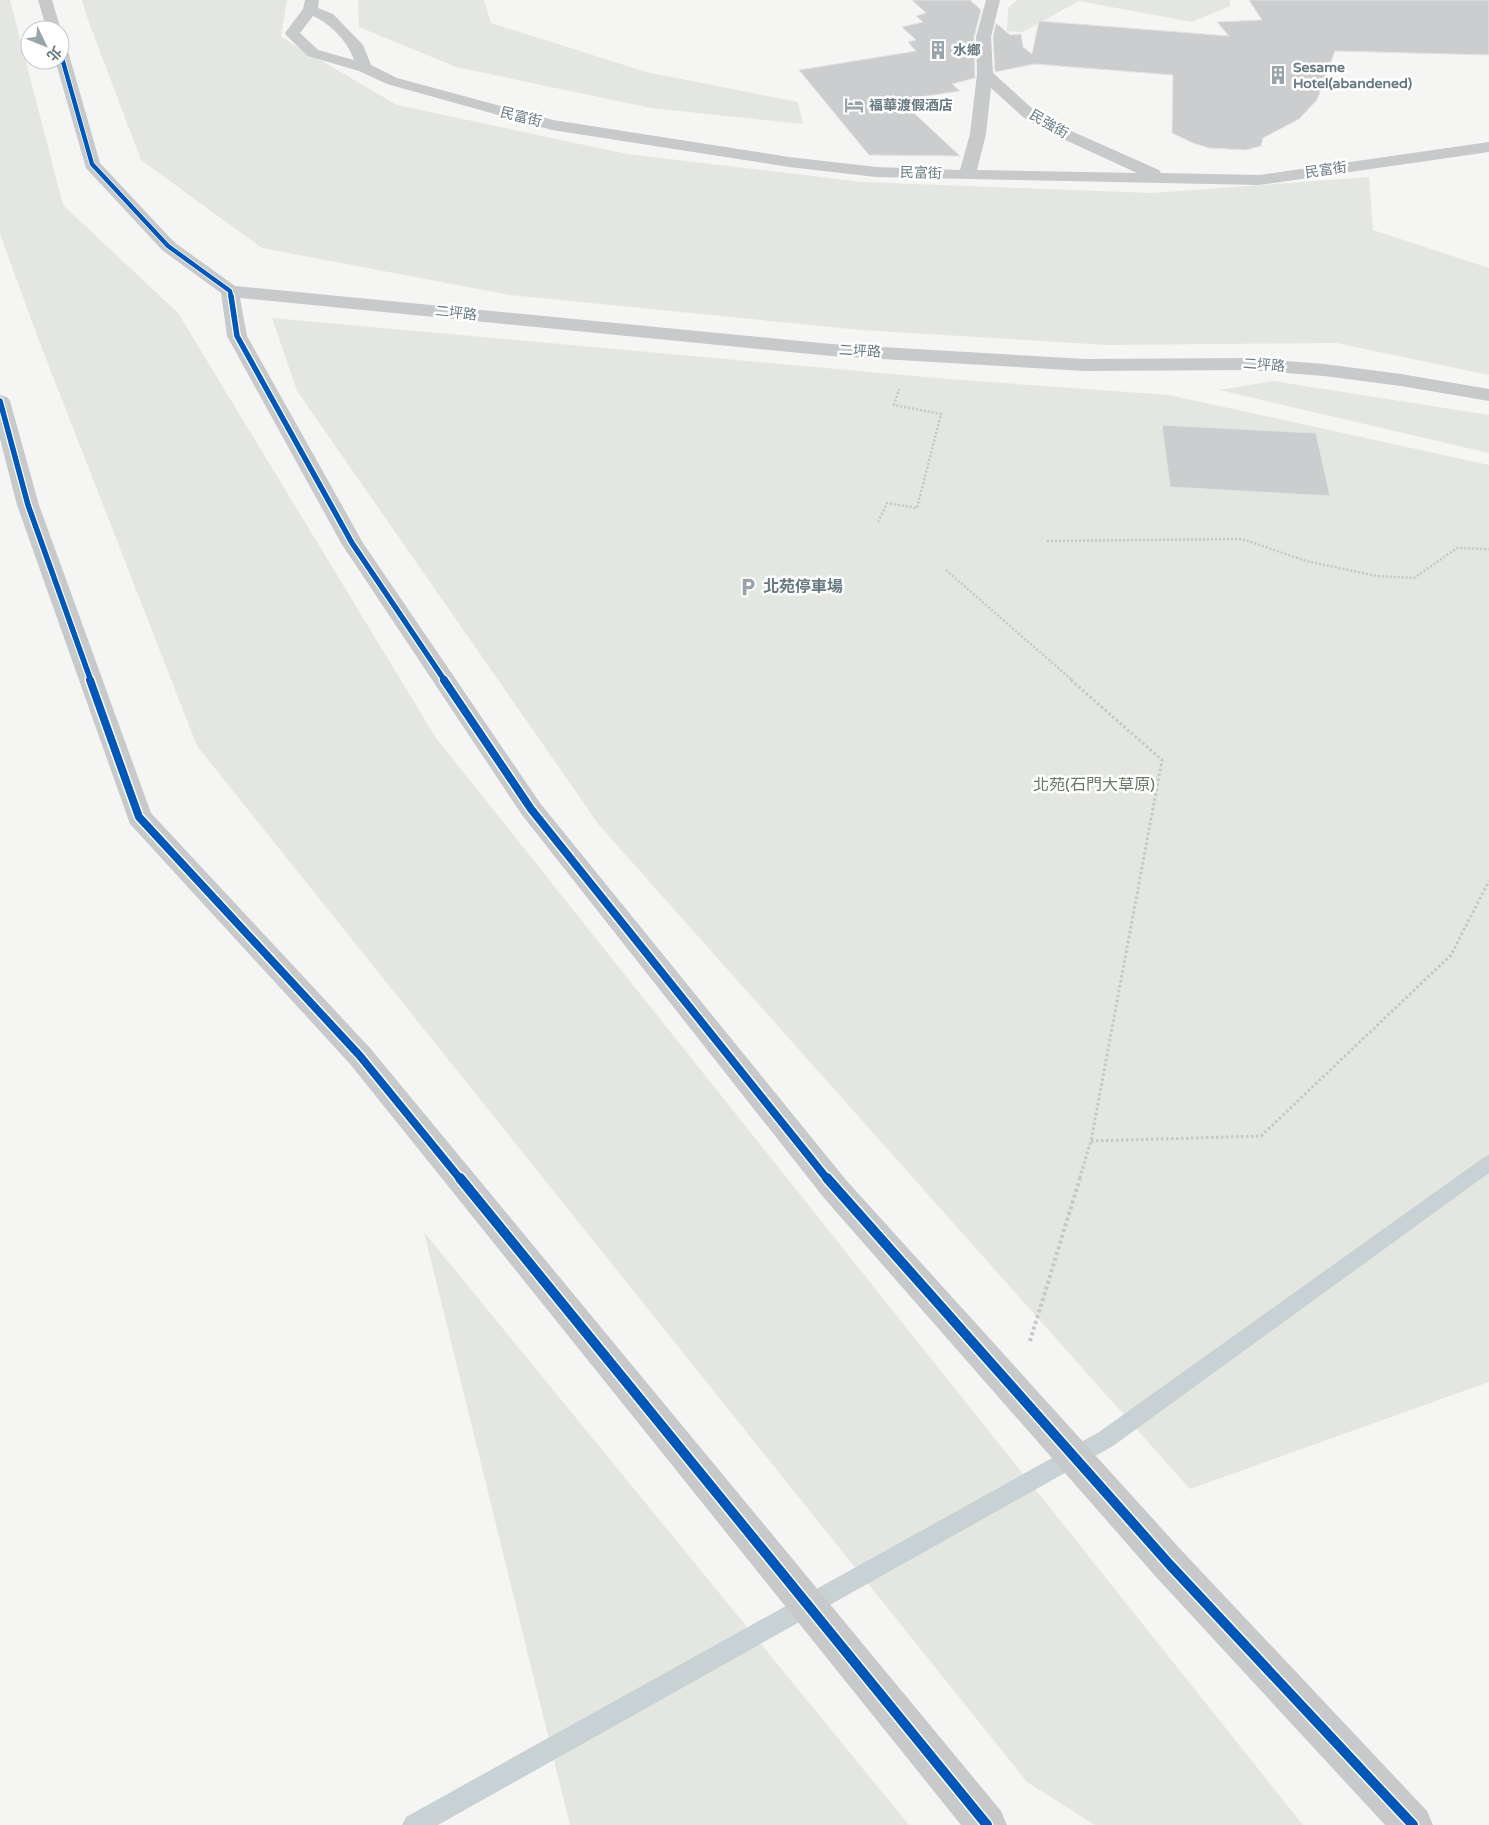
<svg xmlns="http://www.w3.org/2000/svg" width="1489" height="1825" font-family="'Varela Round','Noto Sans TC',sans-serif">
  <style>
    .green { fill: #e4e7e1 }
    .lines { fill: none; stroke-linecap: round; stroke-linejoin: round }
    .stream { fill: #c8d1d3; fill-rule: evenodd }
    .building { fill: #cbcdce; stroke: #e4e4e4 }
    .path-far2 { stroke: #c5c7c8; stroke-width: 2.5; stroke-dasharray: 2 2; stroke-linecap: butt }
    .path-far1 { stroke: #c5c7c8; stroke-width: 3; stroke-dasharray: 2.5 2.5; stroke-linecap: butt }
    .path { stroke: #c5c7c8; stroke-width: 4; stroke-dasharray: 3 3; stroke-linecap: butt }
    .street { fill: #c7c9ca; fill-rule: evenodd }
    .cycleway-far3-casing { stroke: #fff; stroke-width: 6 }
    .cycleway-far2-casing { stroke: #fff; stroke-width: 8 }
    .cycleway-far1-casing { stroke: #fff; stroke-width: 11 }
    .cycleway-casing { stroke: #fff; stroke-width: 13 }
    .cycleway-far3 { stroke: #0057b8; stroke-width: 4.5 }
    .cycleway-far2 { stroke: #0057b8; stroke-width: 5.5 }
    .cycleway-far1 { stroke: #0057b8; stroke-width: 8 }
    .cycleway { stroke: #0057b8; stroke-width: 10 }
    .labels { text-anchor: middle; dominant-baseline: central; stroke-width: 5; stroke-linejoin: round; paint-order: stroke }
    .far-poi-label { font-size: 14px; font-weight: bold; fill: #677982; stroke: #fff; text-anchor: start }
    .far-street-label { font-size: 14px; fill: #677982; stroke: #fff }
    .poi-label { font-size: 16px; font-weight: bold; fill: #677982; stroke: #fff; text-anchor: start }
    .park-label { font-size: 16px; fill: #6b7965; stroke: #fff }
  </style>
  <rect width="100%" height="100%" fill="#f5f5f4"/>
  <g class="green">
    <polygon points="0,0 10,0 63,205 178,313 436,738 1303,1825 1095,1825 1027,1782 197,746 38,338 0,234"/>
    <polygon points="82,0 287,0 281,37 397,105 627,154 863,182 1152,193 1369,177 1373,230 1489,268 1489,375 1336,343 1107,345 861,330 510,295 262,248 141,160 87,17"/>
    <polygon points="358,0 484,0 491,23 646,72 798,102 803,124 651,108 456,67 359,27"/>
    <polygon points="1017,0 1230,0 1230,6 1192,22 1079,1 1023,32 1007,31 1008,8"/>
    <polygon points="272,318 948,379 1169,395 1489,465 1489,1382 1190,1489 599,825 297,391"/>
    <polygon points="1273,381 1489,415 1489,453 1219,390"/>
    <polygon points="424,1232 909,1825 570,1825"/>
  </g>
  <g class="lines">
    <polygon class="stream" points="1489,1155 1489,1173 1113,1446 438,1825 402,1825 406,1817 1099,1432 1483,1158"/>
  </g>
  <g class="building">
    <polygon points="912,0 970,0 981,10 974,37 975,78 952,84 960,91 900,100 960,156 869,155 799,70 916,51 908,42 916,40 902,27 923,22 916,16 926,13"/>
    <polygon points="1249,0 1489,0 1489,55 1335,51 1317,100 1299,119 1263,138 1261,146 1246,150 1209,148 1193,143 1172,133 1173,75 1034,64 995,72 993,37 996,23 1010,35 1021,34 1023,47 1032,54 1039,21 1229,36 1217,22 1262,20"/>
    <polygon points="1162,425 1316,433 1330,496 1170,487"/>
  </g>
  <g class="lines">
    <g class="path-far2">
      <polyline points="878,522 887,503 917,508 941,414 894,405 899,389"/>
      <polyline points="1047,541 1242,539 1306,561 1377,576 1414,578 1457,548 1489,549"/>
      <polyline points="946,570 1073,681"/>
    </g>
    <g class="path-far1">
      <polyline points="1071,680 1162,760 1091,1141 1079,1180"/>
      <polyline points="1091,1141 1261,1136 1451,955 1489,881"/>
    </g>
    <polyline class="path" points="1030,1341 1080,1178"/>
    <g class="street">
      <polygon points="38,0 52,0 61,30 60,32 60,30 47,30"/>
      <path d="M305,0H319L318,8L333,14L363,45L371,65L397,78L553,120L789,157L876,167L960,170L970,134L977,74L976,37L986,0H1000L991,37L993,73L1035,111L1060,126L1159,170L1161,173L1259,175L1489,142V152L1259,185L876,177L789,167L552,130L387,84L359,71L308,56L287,36L285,33L303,9ZM313,16C330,23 349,43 354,60L318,50L300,33ZM991,88L1023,117L1048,132L1137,173L977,170L986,134Z"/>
      <polygon points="60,46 65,48 68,51 100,163 174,242 235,286 831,344 1085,359 1246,358 1324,364 1401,374 1489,389 1489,401 1401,386 1324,376 1246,370 1085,371 831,356 240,298 247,336 363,543 540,803 846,1180 1183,1552 1427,1811 1433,1825 1385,1825 1157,1578 824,1198 522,815 341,543 227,336 221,293 162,250 86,168 55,60 60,60"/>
      <polygon points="0,395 7,397 10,401 39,505 151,813 370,1048 1001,1811 1007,1825 961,1825 350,1064 130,824 17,505 0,439"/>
    </g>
    <g class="cycleway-far3-casing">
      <polyline id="cycleway-far3" points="60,51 92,164 168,246 230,291 231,297"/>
    </g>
    <g class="cycleway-far2-casing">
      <g id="cycleway-far2">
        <polyline points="231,296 237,336 352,543 445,681"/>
        <polyline points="0,401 28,505 91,681"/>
      </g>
    </g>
    <g class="cycleway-far1-casing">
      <g id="cycleway-far1">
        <polyline points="90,680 139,817 360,1056 461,1180"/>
        <polyline points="444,680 531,809 828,1180"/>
      </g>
    </g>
    <g class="cycleway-casing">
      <g id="cycleway">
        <polyline points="460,1178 987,1825"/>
        <polyline points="827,1178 1170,1565 1413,1825"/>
      </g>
    </g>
    <use href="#cycleway-far3" class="cycleway-far3"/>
    <use href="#cycleway-far2" class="cycleway-far2"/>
    <use href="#cycleway-far1" class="cycleway-far1"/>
    <use href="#cycleway" class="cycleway"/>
  </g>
  <defs>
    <g id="building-bare" transform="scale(1.5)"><path d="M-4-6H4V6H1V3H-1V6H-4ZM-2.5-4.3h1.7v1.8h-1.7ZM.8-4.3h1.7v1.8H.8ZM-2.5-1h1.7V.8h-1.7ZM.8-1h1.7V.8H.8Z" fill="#99a4aa" stroke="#fff" stroke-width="2.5" paint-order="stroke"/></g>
    <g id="hotel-bare" transform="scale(1.5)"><path d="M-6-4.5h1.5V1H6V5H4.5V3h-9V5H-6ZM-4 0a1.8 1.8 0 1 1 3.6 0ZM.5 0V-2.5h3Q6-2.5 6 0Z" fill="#99a4aa" stroke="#fff" stroke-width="2.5" paint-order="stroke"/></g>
    <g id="parking-bare" transform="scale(1.5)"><path d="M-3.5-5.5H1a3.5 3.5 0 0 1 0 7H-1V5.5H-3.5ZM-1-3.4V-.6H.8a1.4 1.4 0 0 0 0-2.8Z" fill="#99a4aa" stroke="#fff" stroke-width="2.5" paint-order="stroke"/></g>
  </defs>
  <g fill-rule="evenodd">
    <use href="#building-bare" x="938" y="50"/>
    <use href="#building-bare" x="1278" y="75"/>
    <use href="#hotel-bare" x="854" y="105"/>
    <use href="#parking-bare" x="748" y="587"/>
  </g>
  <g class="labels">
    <g class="far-poi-label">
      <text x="953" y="50">水鄉</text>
      <text x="1293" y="67">Sesame<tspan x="1293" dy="16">Hotel(abandened)</tspan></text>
      <text x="869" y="105">福華渡假酒店</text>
    </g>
    <g class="far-street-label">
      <text transform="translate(521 117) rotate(14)">民富街</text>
      <text transform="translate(1049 124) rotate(30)">民強街</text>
      <text transform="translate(1326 170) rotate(-8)">民富街</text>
      <text transform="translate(921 173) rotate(2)">民富街</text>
      <text transform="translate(456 313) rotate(6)">二坪路</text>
      <text transform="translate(860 351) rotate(3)">二坪路</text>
      <text transform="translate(1264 365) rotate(4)">二坪路</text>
    </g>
    <g class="poi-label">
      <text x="763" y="587">北苑停車場</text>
    </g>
    <g class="park-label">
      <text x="1094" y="785">北苑(石門大草原)</text>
    </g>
  </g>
  <g transform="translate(45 45) rotate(133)"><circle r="24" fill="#ffffff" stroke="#c2c9cd"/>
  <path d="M0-4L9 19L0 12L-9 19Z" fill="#99a4aa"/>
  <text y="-8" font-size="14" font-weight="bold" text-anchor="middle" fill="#677982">北</text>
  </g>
</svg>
